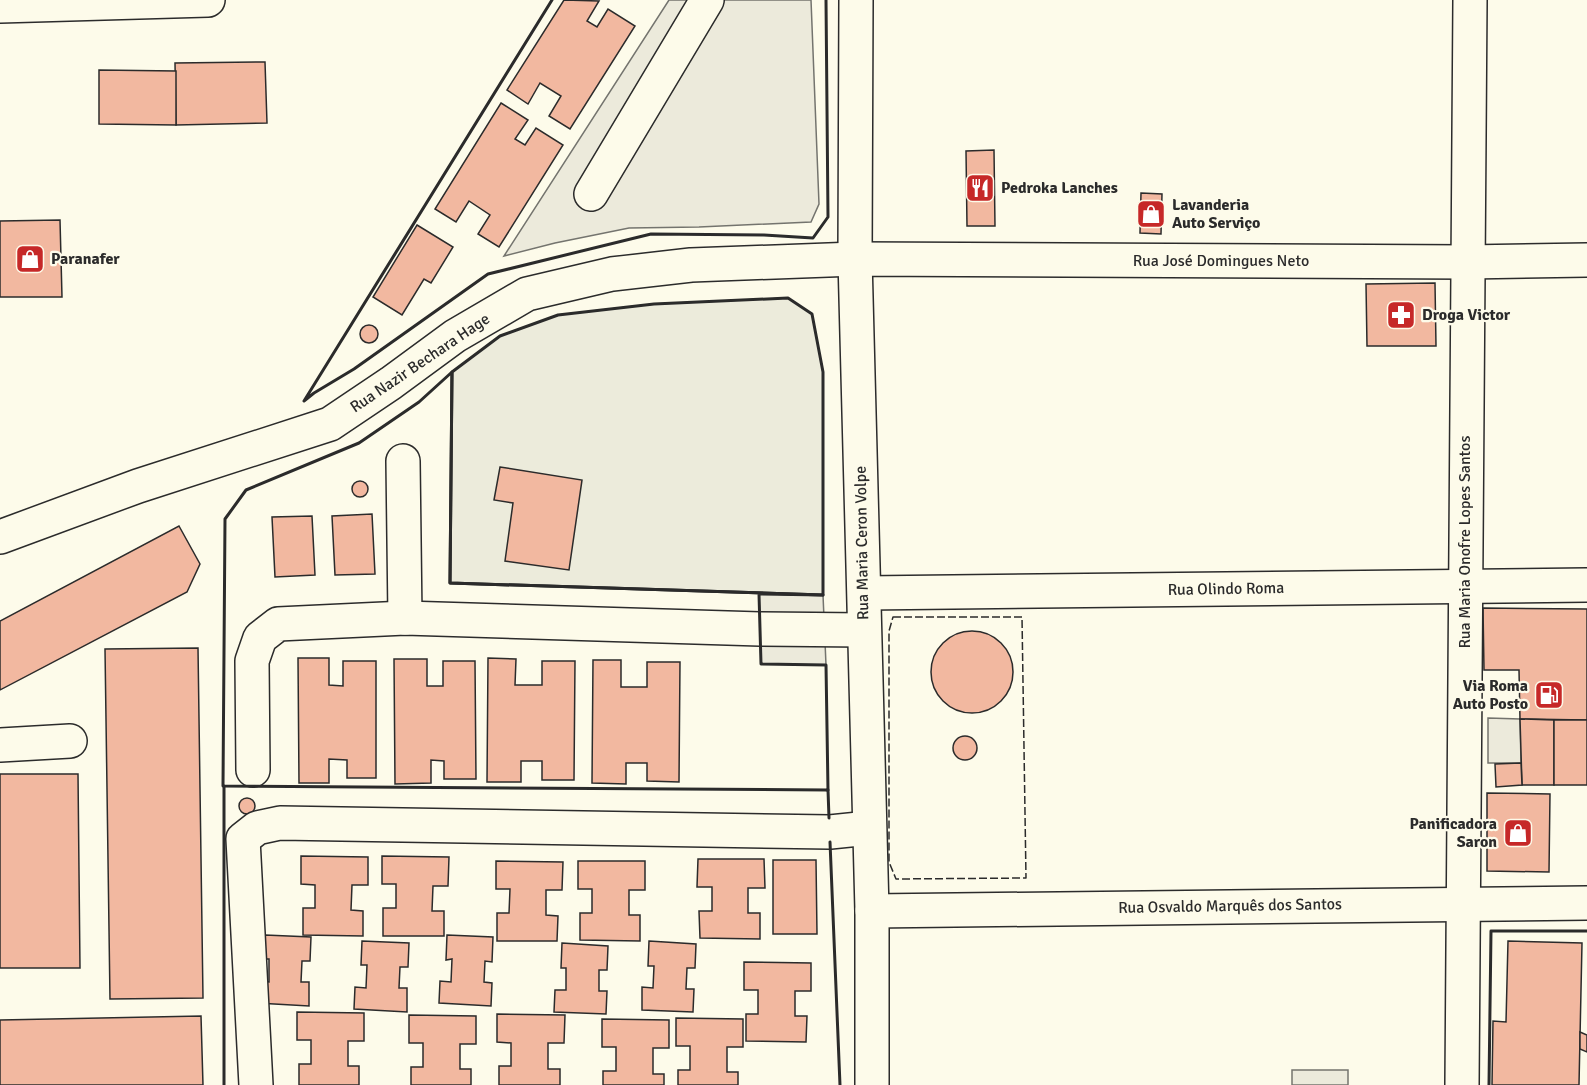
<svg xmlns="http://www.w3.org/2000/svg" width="1587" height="1085" font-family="Signika,sans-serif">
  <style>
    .green { fill: #ecebdb; stroke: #74746e; stroke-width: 1.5 }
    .parking { fill: #eceadb; stroke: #74746e; stroke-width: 1.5 }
    .building { fill: #f2b8a0; stroke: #2b2b2b; stroke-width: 1.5 }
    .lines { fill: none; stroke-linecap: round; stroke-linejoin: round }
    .minor-casing { stroke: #2b2b2b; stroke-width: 36 }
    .minor { stroke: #fdfbea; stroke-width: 33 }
    .fence { stroke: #2b2b2b; stroke-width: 1.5; stroke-dasharray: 8 3; stroke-linecap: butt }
    .wall { stroke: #2b2b2b; stroke-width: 3 }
    .labels { text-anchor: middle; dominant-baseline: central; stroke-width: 4.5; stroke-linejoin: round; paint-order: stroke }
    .poi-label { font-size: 16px; font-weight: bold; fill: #2b2b2b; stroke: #fdfbea; text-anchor: start }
    .street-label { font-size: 16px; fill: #2b2b2b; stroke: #fdfbea }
  </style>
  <rect width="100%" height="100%" fill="#fdfbea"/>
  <polygon class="green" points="788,298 812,314 823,372 823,595 450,583 452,372 500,336 558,315 654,304"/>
  <g class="parking">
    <polygon points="669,0 811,0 819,204 811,222 699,227 629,228 555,243 504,256"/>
    <polygon points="759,594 823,595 826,665 761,664"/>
    <polygon points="1488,718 1520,719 1521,763 1488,763"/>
    <rect x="1292" y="1070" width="56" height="15"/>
  </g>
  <g class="building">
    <polygon points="564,0 599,1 587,21 597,27 608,9 635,26 570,129 549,116 561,96 540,83 528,104 507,90"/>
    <polygon points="265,62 267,123 176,125 175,63"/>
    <polygon points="99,70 176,71 176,125 99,124"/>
    <polygon points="501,103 528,120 515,139 525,145 536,128 563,145 499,247 478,234 490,215 469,201 456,222 435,209"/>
    <polygon points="994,150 995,226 967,226 966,151"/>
    <polygon points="1141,193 1162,194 1161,234 1140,233"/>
    <polygon points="60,220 62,297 0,297 0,221"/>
    <polygon points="417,225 453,247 431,283 424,279 402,315 373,297"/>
    <polygon points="1435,283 1436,346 1367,346 1366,284"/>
    <circle cx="369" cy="334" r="9"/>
    <polygon points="500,467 582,480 569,570 505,561 513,503 494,500"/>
    <circle cx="360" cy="489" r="8"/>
    <polygon points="372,514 375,574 335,575 332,516"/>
    <polygon points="312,516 315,575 275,577 272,517"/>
    <polygon points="179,526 200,564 187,592 0,690 0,621"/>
    <polygon points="1483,608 1587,609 1587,720 1520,719 1519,670 1484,670"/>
    <circle cx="972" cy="672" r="41"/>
    <polygon points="198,648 203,998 110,999 105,649"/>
    <polygon points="298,658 329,658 329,685 343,686 343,661 376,661 376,778 347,778 347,760 329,759 329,783 299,783"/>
    <polygon points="488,658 516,659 515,685 542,685 542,661 575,661 574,780 542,780 542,761 521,761 521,782 487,782"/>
    <polygon points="394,659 427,659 427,686 443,686 443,661 475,661 476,779 444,779 444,761 431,760 431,783 395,784"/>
    <polygon points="593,660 621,660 621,687 647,687 647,662 680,662 679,782 647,781 647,763 626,763 626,784 592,783"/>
    <polygon points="1520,719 1554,720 1554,785 1522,785"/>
    <rect x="1554" y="720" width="33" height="65"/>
    <circle cx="965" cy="748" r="12"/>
    <polygon points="1521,763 1522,785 1496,787 1495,764"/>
    <polygon points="0,774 78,774 80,968 0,968"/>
    <polygon points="1487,793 1550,794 1549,872 1487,871"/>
    <circle cx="247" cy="806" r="8"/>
    <polygon points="301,856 368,857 368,885 352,885 351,910 363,911 363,936 303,935 303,908 315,908 315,885 301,884"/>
    <polygon points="382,856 449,857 448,886 433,886 432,911 444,911 444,936 383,936 383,908 396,908 396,884 382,884"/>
    <polygon points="698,859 764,859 765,888 748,888 748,913 760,913 760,939 700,938 699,911 712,911 712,887 697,887"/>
    <polygon points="773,860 816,860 817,934 773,934"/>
    <polygon points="496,861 563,862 562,890 546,890 546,915 558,916 557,941 497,941 497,913 509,913 510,889 496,889"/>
    <polygon points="578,861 645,861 645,890 629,890 629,915 640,915 640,941 580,940 580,913 592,913 592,889 578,889"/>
    <polygon points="265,935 311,937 310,961 302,961 301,982 309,982 309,1006 257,1003 258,981 269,982 269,959 264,959"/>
    <polygon points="447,935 493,937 492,962 485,961 484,982 492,983 491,1006 439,1003 440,981 451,982 452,959 446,960"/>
    <polygon points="362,941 409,943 408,967 400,967 399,988 407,988 407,1012 354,1009 355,987 366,988 367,965 361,965"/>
    <polygon points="649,941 696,944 695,968 687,968 686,989 694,989 693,1012 642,1010 642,987 653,988 654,966 648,966"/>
    <polygon points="1508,941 1582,943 1579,1085 1492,1085 1493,1021 1506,1022"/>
    <polygon points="562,943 608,946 607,970 599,970 599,991 607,991 606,1014 554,1012 555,990 566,990 566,968 561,968"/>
    <polygon points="744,962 811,963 811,991 795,991 795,1016 807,1016 806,1042 746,1041 746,1014 758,1014 758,990 744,990"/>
    <polygon points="297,1012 364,1013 364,1041 348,1041 348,1066 359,1066 359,1085 299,1085 299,1064 311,1064 311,1040 297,1040"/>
    <polygon points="497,1014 565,1015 564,1043 548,1043 548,1069 560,1069 560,1085 499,1085 499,1066 511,1066 511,1043 497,1042"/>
    <polygon points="409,1015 476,1016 476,1044 460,1044 460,1069 471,1069 471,1085 411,1085 411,1067 423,1067 423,1043 409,1043"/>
    <polygon points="201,1016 203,1085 0,1085 0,1020"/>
    <polygon points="676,1018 743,1019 743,1047 727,1047 727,1072 738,1072 738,1085 678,1085 678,1070 690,1070 690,1046 676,1046"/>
    <polygon points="602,1019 669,1020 669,1048 653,1048 653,1074 664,1074 664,1085 603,1085 603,1071 616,1071 616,1047 602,1047"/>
    <polygon points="1580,1032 1587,1035 1587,1052 1580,1049"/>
  </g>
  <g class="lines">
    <g class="minor-casing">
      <g id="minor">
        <polyline points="856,0 855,259 872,911 872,1085"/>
        <polyline points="0,6 208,0"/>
        <polyline points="591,194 707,0"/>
        <polyline points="403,461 405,618"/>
        <polyline points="0,537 138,486 330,424 391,383 455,336 527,294 612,274 691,265 855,259 1467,262 1587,260"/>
        <polyline points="865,593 1587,585"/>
        <polyline points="0,745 70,741"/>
        <polyline points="253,770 252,661 260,638 278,624 405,618 760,629 864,630"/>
        <polyline points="872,911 1587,903"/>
        <polyline points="256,1085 243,839 257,828 280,823 830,832 869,828"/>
        <polyline points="1462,1085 1470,0"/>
      </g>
    </g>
    <use href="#minor" class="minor"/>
    <polygon class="fence" points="893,617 1022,617 1026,878 896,879 889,862 889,631"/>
    <g class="wall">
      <polyline points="552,0 304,401 314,393 354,369 488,274 651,234 764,235 813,238 828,217 826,0"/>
      <polygon points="788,298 812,314 823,372 823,595 450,583 452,372 500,336 558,315 654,304"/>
      <polygon points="452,372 450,583 823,595 759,594 761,664 826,665 828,790 223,786 225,519 246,490 359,443 419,402"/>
      <polyline points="224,786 224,1085"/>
      <polyline points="827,790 828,790 829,818"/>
      <polyline points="830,842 840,1085"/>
      <polyline points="1489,1085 1491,931 1587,931"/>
    </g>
  </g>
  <defs>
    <g id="restaurant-square" transform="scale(1.5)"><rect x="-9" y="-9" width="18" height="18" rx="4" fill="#c62828" stroke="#fdfbea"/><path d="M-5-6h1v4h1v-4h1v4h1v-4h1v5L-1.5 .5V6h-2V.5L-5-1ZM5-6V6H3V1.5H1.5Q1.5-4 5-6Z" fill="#fff"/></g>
    <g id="shop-square" transform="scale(1.5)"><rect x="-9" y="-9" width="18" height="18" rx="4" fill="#c62828" stroke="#fdfbea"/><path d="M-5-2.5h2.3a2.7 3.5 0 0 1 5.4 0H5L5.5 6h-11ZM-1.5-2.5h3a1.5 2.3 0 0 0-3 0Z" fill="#fff"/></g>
    <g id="pharmacy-square" transform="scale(1.5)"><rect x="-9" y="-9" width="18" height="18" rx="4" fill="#c62828" stroke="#fdfbea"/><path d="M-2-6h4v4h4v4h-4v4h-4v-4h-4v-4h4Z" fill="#fff"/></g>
    <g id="fuel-square" transform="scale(1.5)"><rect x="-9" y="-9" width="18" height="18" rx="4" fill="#c62828" stroke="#fdfbea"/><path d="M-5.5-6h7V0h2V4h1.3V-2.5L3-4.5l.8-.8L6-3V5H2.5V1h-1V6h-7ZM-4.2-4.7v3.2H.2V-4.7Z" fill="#fff"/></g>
  </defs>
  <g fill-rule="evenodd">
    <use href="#restaurant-square" x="980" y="188"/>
    <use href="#shop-square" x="1151" y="214"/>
    <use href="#shop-square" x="30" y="259"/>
    <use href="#pharmacy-square" x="1401" y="315"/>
    <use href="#fuel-square" x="1549" y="695"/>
    <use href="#shop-square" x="1518" y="833"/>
  </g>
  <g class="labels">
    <g class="poi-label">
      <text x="1001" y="188">Pedroka Lanches</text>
      <text x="1172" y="205">Lavanderia<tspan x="1172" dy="18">Auto Serviço</tspan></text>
      <text x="51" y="259">Paranafer</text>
      <text x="1422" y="315">Droga Victor</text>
      <text x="1528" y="686" text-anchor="end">Via Roma<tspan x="1528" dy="18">Auto Posto</tspan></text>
      <text x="1497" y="824" text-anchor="end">Panificadora<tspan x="1497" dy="18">Saron</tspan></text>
    </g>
    <g class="street-label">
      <text x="1221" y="261">Rua José Domingues Neto</text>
      <text transform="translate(420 363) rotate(-34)">Rua Nazir Bechara Hage</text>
      <text transform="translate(1465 542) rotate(-90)">Rua Maria Onofre Lopes Santos</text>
      <text transform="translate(862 543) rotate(-91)">Rua Maria Ceron Volpe</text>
      <text transform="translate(1226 589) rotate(-1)">Rua Olindo Roma</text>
      <text transform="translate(1230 906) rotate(-1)">Rua Osvaldo Marquês dos Santos</text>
    </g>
  </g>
</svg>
